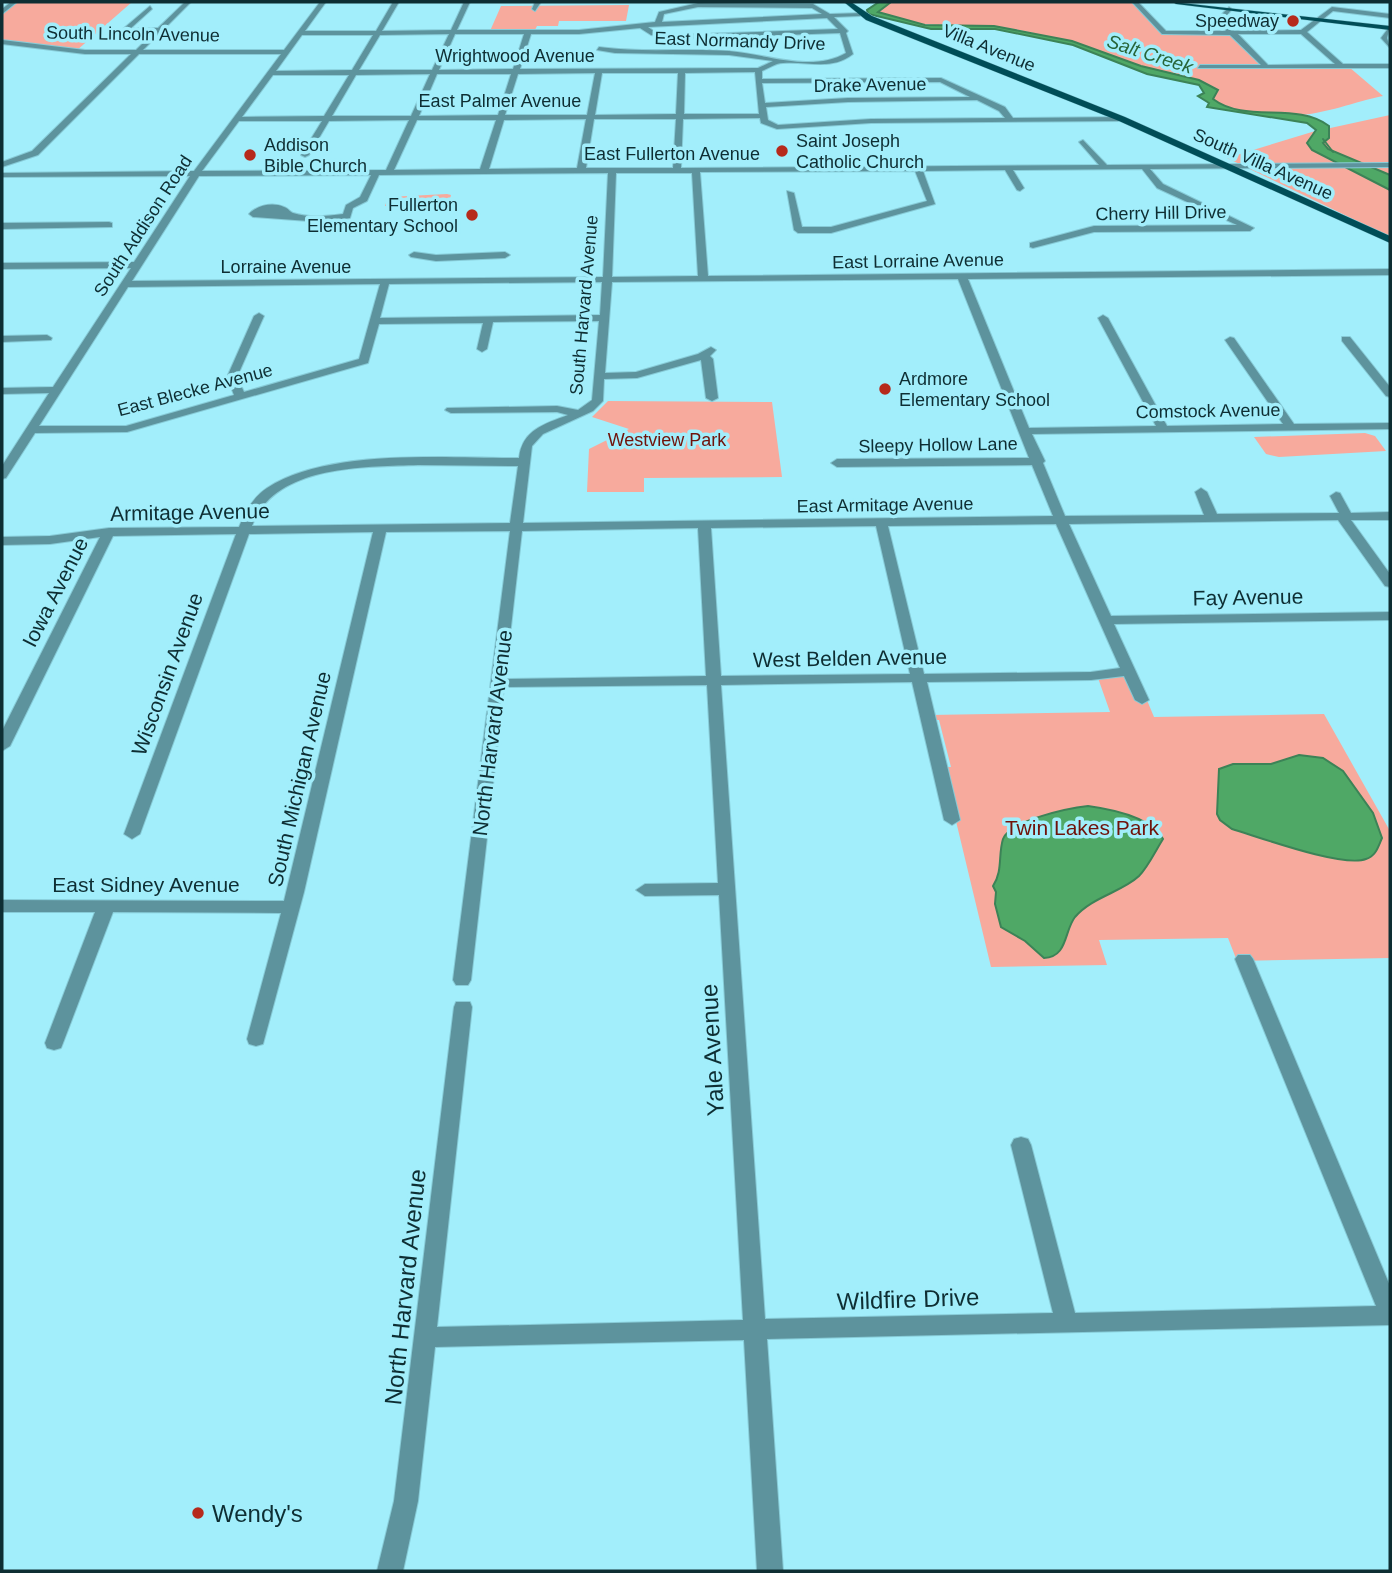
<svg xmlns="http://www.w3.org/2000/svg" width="1392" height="1573" font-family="Helvetica,sans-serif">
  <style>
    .green { fill: #f7aa9d }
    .water { fill: #4fa866; stroke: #3c8357; stroke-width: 2 }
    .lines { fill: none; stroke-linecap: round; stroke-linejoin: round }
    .stream { stroke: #3c8357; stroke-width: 2 }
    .minor-casing { stroke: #87cbd7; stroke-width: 2 }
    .major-casing { stroke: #87cbd7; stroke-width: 1 }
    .minor { fill: #5d939d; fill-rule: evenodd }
    .major { fill: #004d57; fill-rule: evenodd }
    .poi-dot { fill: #b6291b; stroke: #a2eefb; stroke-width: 2.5 }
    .labels { text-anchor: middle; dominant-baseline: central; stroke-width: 7; stroke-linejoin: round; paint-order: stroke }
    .far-poi-label { font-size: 18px; fill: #0e2e33; stroke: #a2eefb; text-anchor: start }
    .far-street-label { font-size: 18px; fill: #0e2e33; stroke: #a2eefb }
    .far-park-label { font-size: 18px; fill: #70120a; stroke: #a2eefb }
    .far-water-label { font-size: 19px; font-style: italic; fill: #286539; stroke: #a2eefb }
    .street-label { font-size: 21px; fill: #0e2e33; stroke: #a2eefb }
    .park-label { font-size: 21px; fill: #70120a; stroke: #a2eefb }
    .near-street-label { font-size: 24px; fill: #0e2e33; stroke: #a2eefb }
    .near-poi-label { font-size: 24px; fill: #0e2e33; stroke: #a2eefb; text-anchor: start }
  </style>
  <rect width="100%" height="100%" fill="#a2eefb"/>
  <g class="green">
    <polygon points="17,2 132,2 76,51 2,41 2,14"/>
    <path d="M891,2H1132L1160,33H1230L1265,66L1349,67L1383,96C1358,101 1321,115 1297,115C1273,115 1232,115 1213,99L1214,87C1192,76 1166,74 1143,66C1095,51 1050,33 999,27C956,22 922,31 878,13Z"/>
    <polygon points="629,5 626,21 559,21 558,26 537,26 535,30 490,31 501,6"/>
    <polygon points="1390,115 1390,237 1227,158 1312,132"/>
    <polygon points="447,194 451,195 449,203 442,203 441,208 385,206 388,197"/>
    <polygon points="608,401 772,402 782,477 644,478 644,492 587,492 589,449 629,429 592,417"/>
    <polygon points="1365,433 1375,436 1386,451 1279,457 1266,454 1254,437"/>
    <polygon points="1136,674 1154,717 1324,714 1390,831 1390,958 1237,961 1228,938 1099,940 1107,965 991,967 943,767 951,767 939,720 931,720 930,715 1110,712 1098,678"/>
  </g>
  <g class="water">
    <path d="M879,2H891L878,12L925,25L994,26L1072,41L1141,66L1199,80L1218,90L1213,99C1246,124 1296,101 1329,126V138L1323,143L1328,149L1390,175V190L1312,150L1307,143L1316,130L1307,123L1207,107L1209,103L1198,96L1204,93L1199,85L1147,74L1073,45L995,29H931L868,14L867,10Z"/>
    <path d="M1299,755L1323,758L1343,771L1373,813L1382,838C1378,847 1376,856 1366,859C1343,868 1259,837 1232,829L1220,820L1217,814L1219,769L1233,764H1271Z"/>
    <path d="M1088,806C1110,809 1151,817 1163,839C1156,850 1148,867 1139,876C1122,892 1092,897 1075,917C1064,931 1068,957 1044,958L1025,941L1001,927L995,904L996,892L993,886C1003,871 998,855 1003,839C1010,820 1070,808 1088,806Z"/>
  </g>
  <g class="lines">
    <polyline class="stream" points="1323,139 1333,152"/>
    <g class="minor-casing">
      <g id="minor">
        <polygon points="11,2 17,2 2,14 2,9"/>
        <path d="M185,2H191L143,50H284L320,2H326L305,31H376L393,2H399L382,31L451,30L464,2H470L457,30H579L655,22L659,12L698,3L813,4L830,14L862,13L860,16L834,17L848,31L846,33L853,54C832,71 808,61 783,63C776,63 769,68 762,71V79L941,78L1005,107L1013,118L1122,117L1126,119L1122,121L871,123L777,129L761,123L760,118L683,119L681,168L1099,165L1079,142L1083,140L1107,165L1390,163V167L1150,169L1163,184L1254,228L1250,231L1094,232L1033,248L1030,247V243L1094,226L1237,225L1157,188L1142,169L1013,170L1024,188L1020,191L1017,190L1005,170L923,171L935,204L831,233H798L794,230L787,191L794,193L802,227H831L927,201L915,171L700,172L708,276L1390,269V275L968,279L1029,428L1156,426L1098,318L1103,315L1108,318L1167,426L1283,424L1225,340L1230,337L1234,338L1294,424L1390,423V429L1032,434L1045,461L1043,463L1065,516L1204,515L1195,492L1201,488L1207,492L1217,514L1339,513L1330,496L1336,492L1340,493L1351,513L1390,512V520H1351L1390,574V587L1385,586L1338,520L1069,524L1111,616L1390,612V620L1114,624L1149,700L1142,704L1135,700L1124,676L1091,680L927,682L960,820L952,825L944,820L912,682L721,685L765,1319L1053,1313L1011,1145L1014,1139L1021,1137L1028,1139L1031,1145L1075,1313L1376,1306L1235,959L1238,955H1250L1253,959L1390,1286V1325L767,1339L783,1571H757L744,1340L435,1347L418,1501L403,1571H377L394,1501L454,1007L456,1002H470L472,1007L437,1327L743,1320L719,895L645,896L636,890L645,884L718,883L707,685L504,687L471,980L468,985H456L453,980L510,531L386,532L304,892L263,1044L256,1046L249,1044L247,1039L281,913L113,912L63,1043L61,1048L54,1050L47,1048L45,1043L95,912H2V900L284,901L373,532L249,534L140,834L132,839L124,834L236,534L113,536L10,746L2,751V731L100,537L50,544L2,545V537L50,536L109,528L239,527C245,512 253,497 267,488C328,448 447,458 519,458C522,430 544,424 568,415L557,412L451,413L445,410L447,408L557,406L578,410L592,400L599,321L493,322L487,349L482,352L477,349L483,323L379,324L368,363L127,432L35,433L6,478L2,479V466L49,393L2,394V388L53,387L131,268L2,269V263L134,262L190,176L2,177V173L194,171L281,54H139L38,155L2,167V162L32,151L131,54H85L2,44V40L85,50H136L154,32H125L123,29L150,6L152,9L131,28H158ZM698,7L812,8L822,14L662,22L664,14ZM827,18L838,29L672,35L655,32L648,27ZM640,28L651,35L672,39L840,33L846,53C812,73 766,54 729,51C686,48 642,53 599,47L597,50L615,53L729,55L773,61L758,68L520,69L531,34H579ZM449,34L432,70H359L380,35ZM455,34H524L513,69L439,70ZM302,35H373L352,70L276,71ZM755,72L759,114H684L685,73ZM595,73L587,115H505L518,74ZM602,73H678L676,114L595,115ZM430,74L411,116H332L356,75ZM437,74H511L498,115L419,116ZM273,75H349L324,116L242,117ZM940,82L970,97L848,98L765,103L762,83ZM977,100L999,111L1005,118L871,119L778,125L768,120L766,107L848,102ZM586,119L577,168L489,169L504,120ZM594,119H676L673,168H586ZM409,120L386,170L202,171L239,121H322L301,155L305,157L309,155L329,121ZM417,120H496L480,169L394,170ZM608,173L603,277L132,281L199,176L371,175L360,197L346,205L343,214C327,216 309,218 293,213C290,212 288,208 284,207C273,202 257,205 249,214L253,217L322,222L350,218L353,208L367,201L379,175ZM616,173H692L698,276L612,277ZM958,279L1029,458L837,459L831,463L837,467L1032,465L1053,516L523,523L532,446L543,434L593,411L603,401L604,379L637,378L701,360L706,398L712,401L718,398L713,359L710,356L716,350L711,347L698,354L636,372L605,373L612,282ZM602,282L600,315L380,318L389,284ZM380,284L359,359L244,392L237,377L264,316L259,313L254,316L227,377L234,395L126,426H39L128,287ZM418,465L518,466L510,523L252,526C274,465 363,467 418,465ZM1056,524L1120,668L1091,672L924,674L888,526ZM876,526L910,674L721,676L711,528ZM698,528L706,676L505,679L522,531Z"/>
        <polygon points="535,2 541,2 535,11 532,9"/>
        <path d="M1132,2H1138L1166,31H1226L1216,20L1229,7L1232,9L1223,20L1234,31L1301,30L1332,7L1390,14V18L1333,11L1307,32L1343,64H1390V68H1198L1200,65H1261L1230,35L1162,34ZM1238,34H1301L1335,64L1268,65Z"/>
        <polygon points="1390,26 1387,38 1390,48 1381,38"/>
        <polygon points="109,222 112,223 112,227 2,229 2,223"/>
        <polygon points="414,252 436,255 505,252 510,255 505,258 436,261 411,257 409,255"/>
        <polygon points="47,335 52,338 51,340 2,342 2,336"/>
        <polygon points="1342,337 1350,337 1390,387 1390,397 1386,396 1342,341"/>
      </g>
    </g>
    <g class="major-casing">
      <g id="major">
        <polygon points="844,2 851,2 872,16 1125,117 1390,236 1390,243 1119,121 866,20"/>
        <polygon points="1173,2 1390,26 1390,30 1176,4"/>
      </g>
    </g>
    <use href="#minor" class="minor"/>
    <use href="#major" class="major"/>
  </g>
  <g class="poi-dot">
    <circle cx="1293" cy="21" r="7"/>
    <circle cx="782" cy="151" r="7"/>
    <circle cx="250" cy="155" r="7"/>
    <circle cx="472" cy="215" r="7"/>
    <circle cx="885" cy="389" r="7"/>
    <circle cx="198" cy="1513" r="7"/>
  </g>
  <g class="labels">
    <g class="far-poi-label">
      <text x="1279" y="21" text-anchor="end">Speedway</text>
      <text x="796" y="141">Saint Joseph<tspan x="796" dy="21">Catholic Church</tspan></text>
      <text x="264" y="145">Addison<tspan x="264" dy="21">Bible Church</tspan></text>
      <text x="458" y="205" text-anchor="end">Fullerton<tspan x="458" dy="21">Elementary School</tspan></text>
      <text x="899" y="379">Ardmore<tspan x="899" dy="21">Elementary School</tspan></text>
    </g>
    <g class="far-street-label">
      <text transform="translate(133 34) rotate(1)">South Lincoln Avenue</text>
      <text transform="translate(740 41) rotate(2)">East Normandy Drive</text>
      <text transform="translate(989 48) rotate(22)">Villa Avenue</text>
      <text x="515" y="56">Wrightwood Avenue</text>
      <text transform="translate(870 85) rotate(-1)">Drake Avenue</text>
      <text x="500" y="101">East Palmer Avenue</text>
      <text x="672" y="154">East Fullerton Avenue</text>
      <text transform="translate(1263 164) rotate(24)">South Villa Avenue</text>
      <text transform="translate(1161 213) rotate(-1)">Cherry Hill Drive</text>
      <text transform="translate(143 226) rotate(-57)">South Addison Road</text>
      <text transform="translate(918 261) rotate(-1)">East Lorraine Avenue</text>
      <text x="286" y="267">Lorraine Avenue</text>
      <text transform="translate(584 305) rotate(-85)">South Harvard Avenue</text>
      <text transform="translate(195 390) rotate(-15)">East Blecke Avenue</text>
      <text transform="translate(1208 411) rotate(-1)">Comstock Avenue</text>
      <text transform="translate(938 445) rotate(-1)">Sleepy Hollow Lane</text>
      <text transform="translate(885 505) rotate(-1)">East Armitage Avenue</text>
    </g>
    <g class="far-park-label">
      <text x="667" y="440">Westview Park</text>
    </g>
    <g class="far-water-label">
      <text transform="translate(1150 54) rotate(18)">Salt Creek</text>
    </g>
    <g class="street-label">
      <text transform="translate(190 512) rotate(-1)">Armitage Avenue</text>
      <text transform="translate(55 592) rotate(-63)">Iowa Avenue</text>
      <text transform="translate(1248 597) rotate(-1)">Fay Avenue</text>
      <text transform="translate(850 658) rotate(-1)">West Belden Avenue</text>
      <text transform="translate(167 674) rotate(-70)">Wisconsin Avenue</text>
      <text transform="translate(492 733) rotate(-83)">North Harvard Avenue</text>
      <text transform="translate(299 779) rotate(-77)">South Michigan Avenue</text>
      <text x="146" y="884">East Sidney Avenue</text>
    </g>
    <g class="park-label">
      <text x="1082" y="827">Twin Lakes Park</text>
    </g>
    <g class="near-street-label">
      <text transform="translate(712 1050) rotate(-93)">Yale Avenue</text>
      <text transform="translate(405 1287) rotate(-84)">North Harvard Avenue</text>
      <text transform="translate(908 1299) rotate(-2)">Wildfire Drive</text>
    </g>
    <g class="near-poi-label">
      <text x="212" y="1513">Wendy's</text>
    </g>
  </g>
  <rect width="1392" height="1573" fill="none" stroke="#0e2e33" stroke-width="7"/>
</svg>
